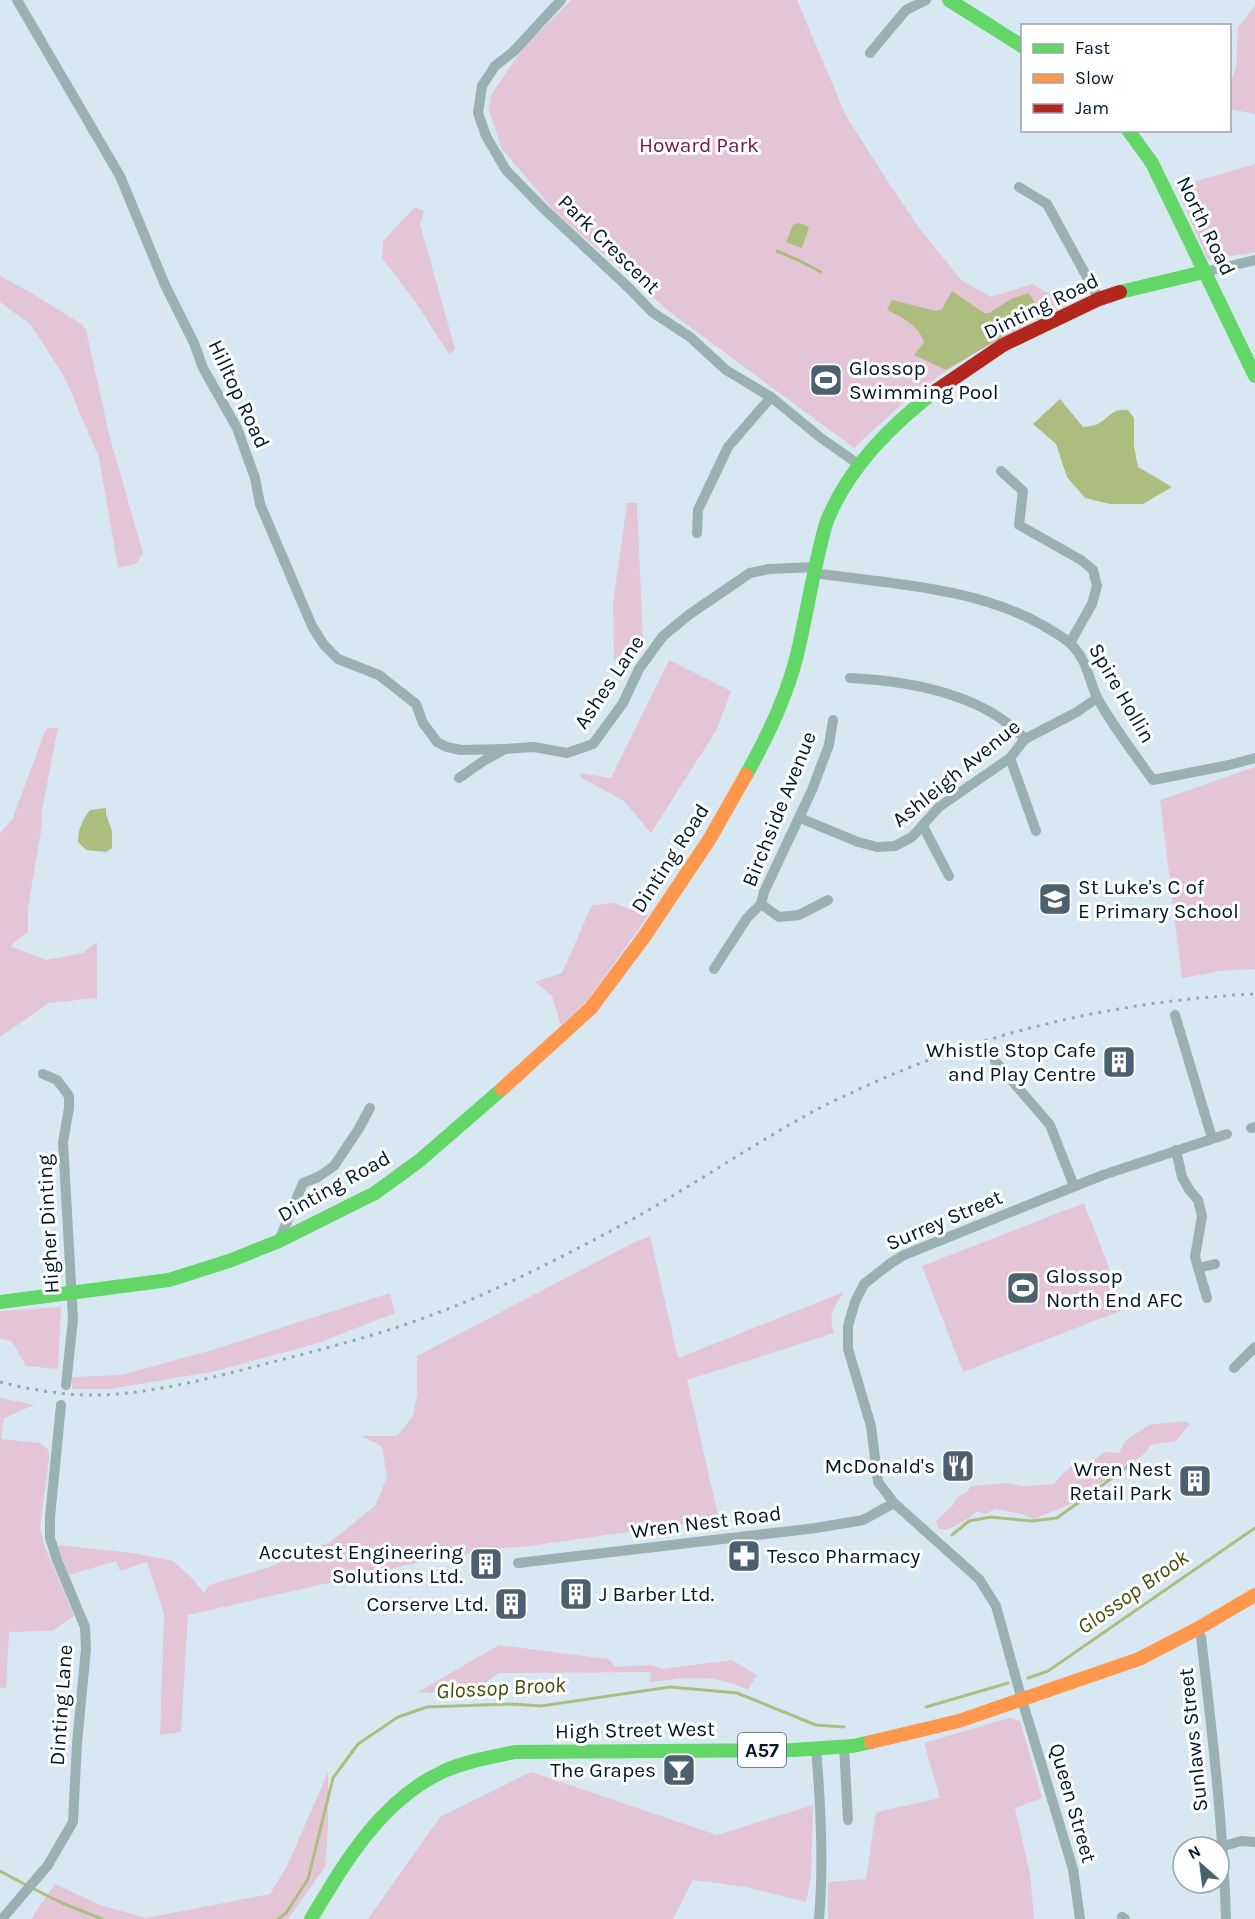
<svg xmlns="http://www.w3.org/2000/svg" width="1255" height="1919" font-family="Karla,sans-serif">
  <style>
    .green { fill: #e3c5d6 }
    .water { fill: #adbd80 }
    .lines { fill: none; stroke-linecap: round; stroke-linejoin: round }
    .stream { stroke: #adbd80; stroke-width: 3 }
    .street { stroke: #9ab1b1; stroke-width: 10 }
    .fast { stroke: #63d668; stroke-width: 14 }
    .slow { stroke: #ff974d; stroke-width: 14 }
    .jam { stroke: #b3261e; stroke-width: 14 }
    .rail { stroke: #94a7ab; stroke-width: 3; stroke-dasharray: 3 6; stroke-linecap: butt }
    .labels { text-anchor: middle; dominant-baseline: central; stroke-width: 6; stroke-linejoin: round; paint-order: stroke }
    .shield { fill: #fff; stroke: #4c5e6a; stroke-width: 1.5 }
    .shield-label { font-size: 20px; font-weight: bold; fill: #00192a }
    .park-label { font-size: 21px; fill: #811449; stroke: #fff }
    .street-label { font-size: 21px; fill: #00192a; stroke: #fff }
    .poi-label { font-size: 21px; fill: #00192a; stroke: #fff; text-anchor: end }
    .water-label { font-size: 22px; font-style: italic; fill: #454e07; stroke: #fff }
  </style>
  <rect width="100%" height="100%" fill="#d8e8f2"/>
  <g class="green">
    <polygon points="571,0 797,0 846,116 889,183 920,229 961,280 991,297 1032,284 1069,304 986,346 917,390 854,448 670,312 556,213 502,149 489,110 491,95 523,48"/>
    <polygon points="1255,6 1255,114 1230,109 1230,83 1236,67 1238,27"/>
    <polygon points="1255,164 1255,252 1208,260 1176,187"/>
    <polygon points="415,207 424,211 420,224 455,349 449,354 416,303 382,258 383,241"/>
    <polygon points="0,276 28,291 80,323 86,330 109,434 143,553 136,564 118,568 99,458 65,378 31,325 0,302"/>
    <polygon points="627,503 637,503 643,640 614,660 613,603"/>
    <polygon points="669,660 731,691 717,729 651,833 624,801 582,778 580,773 611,778"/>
    <polygon points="58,727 42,810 42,826 28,908 28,932 10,946 46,960 83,953 97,942 97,998 49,1003 0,1037 0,833 12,820 46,729"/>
    <polygon points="1255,767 1255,969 1220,971 1182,978 1160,800"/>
    <polygon points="614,903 648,916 587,1001 561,1025 552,996 535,982 562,973 592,905"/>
    <polygon points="1084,1203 1125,1309 963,1372 922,1266"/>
    <path d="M650,1236L678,1358L844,1292C833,1308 828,1315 834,1333L687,1380L719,1519L522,1547L502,1548L429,1560L188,1615L181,1732L160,1735L164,1614L147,1562L120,1571L116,1561L69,1575L57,1545L133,1553L173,1561L190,1576L204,1593L209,1585L267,1568L330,1542L375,1506L387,1477L382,1446L361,1436H397L413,1416L417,1395V1356L631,1244Z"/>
    <polygon points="390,1293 395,1313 318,1343 216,1371 110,1389 72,1389 72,1377 122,1375 212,1350"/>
    <polygon points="61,1307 58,1369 26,1366 12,1341 0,1339 0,1311"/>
    <polygon points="0,1398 34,1405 4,1418 1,1439 39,1443 48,1449 49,1458 40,1528 45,1547 74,1616 52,1631 9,1632 6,1689 0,1687"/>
    <path d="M1184,1421L1190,1424L1176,1441L1151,1445L1143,1455L1129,1464L1115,1477L1084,1490L1073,1503L1034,1519L1022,1514L995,1509L985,1514L977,1511C968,1519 956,1527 944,1530L938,1528L936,1521L953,1505L957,1497L967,1492L971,1486L1007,1483L1023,1486L1054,1484L1064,1472L1075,1464L1090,1463L1105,1452L1119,1453L1125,1441L1149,1425Z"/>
    <path d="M499,1645L608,1659L616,1667L652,1665L662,1669L732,1660L757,1675L748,1690C713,1673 687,1678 650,1682L651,1672L499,1673L467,1695L418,1692Z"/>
    <polygon points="1009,1718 1019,1721 1021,1724 1042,1798 1015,1808 1030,1874 1034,1919 828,1919 828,1882 866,1879 876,1812 940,1798 924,1743"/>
    <polygon points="328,1772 328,1828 325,1867 288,1919 31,1919 55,1884 100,1905 146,1918 270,1894 288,1864"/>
    <polygon points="531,1772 717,1835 813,1805 811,1878 806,1902 746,1887 693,1880 673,1919 368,1919 440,1817"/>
  </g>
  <g class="water">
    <polygon points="798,223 806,225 809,228 802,248 786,242 793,225"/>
    <path d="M952,291L984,313H989L1011,299L1029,293L1041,314L946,370L914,355L924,342C919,326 902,317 887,310L892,300L936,311L942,309Z"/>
    <path d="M1060,399L1083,427C1088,426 1094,426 1098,424C1110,417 1112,408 1128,410L1134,418V446L1138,467L1172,487L1143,504H1110L1085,498L1067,477L1056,444L1033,424Z"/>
    <path d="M106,808V814L112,831V848L106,852L86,850L78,842C78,829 82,821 90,810Z"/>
  </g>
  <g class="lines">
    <g class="stream">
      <polyline points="777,251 800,261 821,272"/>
      <polyline points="952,1535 969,1521 991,1517 1032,1521 1057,1518 1133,1463"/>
      <polyline points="1028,1678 1048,1671 1255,1528"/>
      <polyline points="926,1707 1008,1683"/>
      <polyline points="0,1871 26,1885"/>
      <polyline points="32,1888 62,1903 102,1919"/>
      <polyline points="278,1919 286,1913 308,1879 333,1778 358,1744 398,1717 427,1707 512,1704 541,1706 670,1687 737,1693 816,1725 844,1727"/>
    </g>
    <g class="street">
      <polyline points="17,0 120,176 165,285 194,343 203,368 237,428 255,478 260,504 312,626 324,645 338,659 379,675 416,704 423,723 437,742 447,747 461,750 505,749"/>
      <polyline points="561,0 513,52 495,66 482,86 478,113 486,136 506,170 544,209 630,289 652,312 690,337 726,370 771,397 821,438 858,464"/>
      <polyline points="870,53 906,10 926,0"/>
      <polyline points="1019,187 1047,204 1099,299"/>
      <polyline points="1204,272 1255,260"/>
      <polyline points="1001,471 1023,491 1019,525 1081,560 1093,570 1097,586 1092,604 1070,643"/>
      <polyline points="697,533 698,510 728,447 771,397"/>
      <path d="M814,573C891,584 976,587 1044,626C1053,632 1063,636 1071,644C1090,664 1087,679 1099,701C1115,729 1134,754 1153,780L1229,765L1255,758"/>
      <path d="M850,678C909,681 983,694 1025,739"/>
      <polyline points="1010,758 1036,831"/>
      <polyline points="459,778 485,760 505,749 534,747 567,753 593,744 623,703 639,669 663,636 690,614 750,573 769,569 815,567"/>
      <polyline points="800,818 858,842 877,847 895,846 912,837 939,807 1010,758 1025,739 1077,712 1097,698"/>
      <polyline points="923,826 949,876"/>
      <polyline points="761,904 779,917 799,915 828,900"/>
      <polyline points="714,969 747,918 761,904 764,892 812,790 829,745 833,720"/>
      <polyline points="1175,1015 1212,1138"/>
      <polyline points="995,1061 1050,1125 1074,1186"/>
      <polyline points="43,1074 57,1080 69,1096 69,1108 63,1142 73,1319 66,1385"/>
      <polyline points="1251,1128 1255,1127"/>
      <polyline points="1176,1150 1182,1177 1190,1191 1198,1200 1202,1216 1195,1257 1207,1298"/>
      <polyline points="279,1241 303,1183 318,1177 334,1166 358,1130 370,1108"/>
      <polyline points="1198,1268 1215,1264"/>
      <polyline points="1234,1368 1255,1347"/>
      <polyline points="518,1563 816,1528 863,1520 894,1503"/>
      <path d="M1197,1629L1201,1637C1212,1731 1223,1824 1226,1919"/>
      <polyline points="844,1746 848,1820"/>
      <path d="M816,1749C821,1806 824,1862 819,1919"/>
      <polyline points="1224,1846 1241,1841 1255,1842"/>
      <polyline points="1122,1917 1125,1919"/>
      <polyline points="2,1919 48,1865 73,1822 77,1743 86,1649 85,1627 57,1560 50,1538 50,1517 61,1405"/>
      <polyline points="1080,1919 1073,1869 1022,1700 996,1606 979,1579 894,1503 878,1482 871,1426 848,1349 848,1326 855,1302 864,1284 891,1263 904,1255 1103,1175 1227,1134"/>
    </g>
    <g class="fast">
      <polyline points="949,0 1022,46"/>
      <polyline points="1128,130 1152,163 1255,376"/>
      <polyline points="1120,292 1204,272"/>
      <path d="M746,775C767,738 785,700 796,659C805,622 811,584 820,547C822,539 824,529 827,521C848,468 892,424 937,390"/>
      <polyline points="0,1302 169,1280 229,1261 279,1241 375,1193 419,1161 502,1089"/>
      <path d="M311,1919C345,1862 381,1800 444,1771C467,1761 491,1757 515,1752L793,1750L853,1746L871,1742"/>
    </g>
    <g class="slow">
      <polyline points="502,1089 591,1008 644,937 709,840 746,775"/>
      <polyline points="871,1742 959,1721 1139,1659 1197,1629 1255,1595"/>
    </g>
    <polyline class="jam" points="937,390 1003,345 1099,299 1120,292"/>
    <path class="rail" d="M0,1382C32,1390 67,1396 100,1395C155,1393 211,1378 265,1364C320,1350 378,1335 432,1315C497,1291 560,1258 620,1226C683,1192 742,1151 805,1116C830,1102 857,1090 884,1078C1000,1028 1128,1000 1255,994"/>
  </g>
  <defs>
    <g id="stadium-square" transform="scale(1.725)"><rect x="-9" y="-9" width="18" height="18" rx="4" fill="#4c6170" stroke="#fff"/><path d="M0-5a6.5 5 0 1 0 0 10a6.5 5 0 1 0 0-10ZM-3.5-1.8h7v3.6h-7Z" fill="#fff"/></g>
    <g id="school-square" transform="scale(1.725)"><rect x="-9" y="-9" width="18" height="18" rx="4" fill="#4c6170" stroke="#fff"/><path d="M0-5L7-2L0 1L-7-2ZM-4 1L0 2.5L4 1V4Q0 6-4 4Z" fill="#fff"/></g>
    <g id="building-square" transform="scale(1.725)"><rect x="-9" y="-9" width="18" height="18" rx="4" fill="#4c6170" stroke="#fff"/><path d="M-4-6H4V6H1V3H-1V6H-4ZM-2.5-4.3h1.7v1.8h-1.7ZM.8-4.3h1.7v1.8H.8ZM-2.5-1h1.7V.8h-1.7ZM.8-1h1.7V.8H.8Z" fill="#fff"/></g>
    <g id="restaurant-square" transform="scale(1.725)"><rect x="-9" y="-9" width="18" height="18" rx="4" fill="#4c6170" stroke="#fff"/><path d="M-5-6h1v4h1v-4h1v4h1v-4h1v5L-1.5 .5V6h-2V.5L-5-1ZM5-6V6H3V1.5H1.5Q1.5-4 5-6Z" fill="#fff"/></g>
    <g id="pharmacy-square" transform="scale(1.725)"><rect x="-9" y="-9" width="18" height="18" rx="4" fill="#4c6170" stroke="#fff"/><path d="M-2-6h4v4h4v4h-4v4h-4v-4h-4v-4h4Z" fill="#fff"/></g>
    <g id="bar-square" transform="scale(1.725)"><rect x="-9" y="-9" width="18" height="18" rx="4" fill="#4c6170" stroke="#fff"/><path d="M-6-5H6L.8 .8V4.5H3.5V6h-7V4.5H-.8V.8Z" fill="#fff"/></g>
  </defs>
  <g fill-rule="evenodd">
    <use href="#stadium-square" x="826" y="380"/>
    <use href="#school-square" x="1055" y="899"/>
    <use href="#building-square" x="1119" y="1062"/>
    <use href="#stadium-square" x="1023" y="1288"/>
    <use href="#restaurant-square" x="958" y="1466"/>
    <use href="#building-square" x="1195" y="1481"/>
    <use href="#pharmacy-square" x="744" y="1556"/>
    <use href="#building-square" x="486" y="1564"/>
    <use href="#building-square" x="576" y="1594"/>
    <use href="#building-square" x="511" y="1604"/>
    <use href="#bar-square" x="679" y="1770"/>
  </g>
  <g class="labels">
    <rect class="shield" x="738" y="1733" width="48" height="34" rx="4.5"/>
    <g class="shield-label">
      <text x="762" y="1750">A57</text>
    </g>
    <g class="park-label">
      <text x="699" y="145">Howard Park</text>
    </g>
    <g class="street-label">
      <text transform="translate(1206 226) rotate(64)">North Road</text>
      <text transform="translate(609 244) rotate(44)">Park Crescent</text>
      <text transform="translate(1041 306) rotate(-26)">Dinting Road</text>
      <text transform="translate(239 394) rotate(65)">Hilltop Road</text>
      <text transform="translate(609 682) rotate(-56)">Ashes Lane</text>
      <text transform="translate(1122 693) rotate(60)">Spire Hollin</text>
      <text transform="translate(956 773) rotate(-39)">Ashleigh Avenue</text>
      <text transform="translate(779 809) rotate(-68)">Birchside Avenue</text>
      <text transform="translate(670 858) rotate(-57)">Dinting Road</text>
      <text transform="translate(334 1186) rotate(-29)">Dinting Road</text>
      <text transform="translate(944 1220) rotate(-23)">Surrey Street</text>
      <text transform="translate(48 1224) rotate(-93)">Higher Dinting</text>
      <text transform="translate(706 1522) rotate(-7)">Wren Nest Road</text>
      <text transform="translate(61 1705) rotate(-86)">Dinting Lane</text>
      <text transform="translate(635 1730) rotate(-1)">High Street West</text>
      <text transform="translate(1193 1740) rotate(-96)">Sunlaws Street</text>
      <text transform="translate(1073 1803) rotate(74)">Queen Street</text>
    </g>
    <g class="poi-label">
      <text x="849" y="368" text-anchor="start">Glossop<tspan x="849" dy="24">Swimming Pool</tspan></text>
      <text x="1078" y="887" text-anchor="start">St Luke's C of<tspan x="1078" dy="24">E Primary School</tspan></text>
      <text x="1096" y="1050">Whistle Stop Cafe<tspan x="1096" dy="24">and Play Centre</tspan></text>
      <text x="1046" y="1276" text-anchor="start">Glossop<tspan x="1046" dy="24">North End AFC</tspan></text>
      <text x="935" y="1466">McDonald's</text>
      <text x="1172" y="1469">Wren Nest<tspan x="1172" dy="24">Retail Park</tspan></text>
      <text x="463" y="1552">Accutest Engineering<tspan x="463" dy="24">Solutions Ltd.</tspan></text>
      <text x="767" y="1556" text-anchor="start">Tesco Pharmacy</text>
      <text x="599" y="1594" text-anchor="start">J Barber Ltd.</text>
      <text x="488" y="1604">Corserve Ltd.</text>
      <text x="656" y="1770">The Grapes</text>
    </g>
    <g class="water-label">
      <text transform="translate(1133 1592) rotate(-35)">Glossop Brook</text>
      <text transform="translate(501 1688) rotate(-3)">Glossop Brook</text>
    </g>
  </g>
  <rect x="1021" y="24" width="210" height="108" fill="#ffffff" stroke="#99a3aa" stroke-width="1.5"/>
  <rect x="1033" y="44" width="30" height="9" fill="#63d668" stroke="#99a3aa" stroke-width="1.5"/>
  <text x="1075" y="54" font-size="18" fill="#00192a">Fast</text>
  <rect x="1033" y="74" width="30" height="9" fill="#ff974d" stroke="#99a3aa" stroke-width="1.5"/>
  <text x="1075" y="84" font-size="18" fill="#00192a">Slow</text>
  <rect x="1033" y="104" width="30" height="9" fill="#b3261e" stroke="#99a3aa" stroke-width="1.5"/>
  <text x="1075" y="114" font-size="18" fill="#00192a">Jam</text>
  <g transform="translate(1201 1865) rotate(332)"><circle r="28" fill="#ffffff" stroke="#99a3aa" stroke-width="1.5"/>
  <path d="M0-4.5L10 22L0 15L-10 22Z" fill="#4c6170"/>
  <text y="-9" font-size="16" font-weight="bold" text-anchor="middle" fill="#00192a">N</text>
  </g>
</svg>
